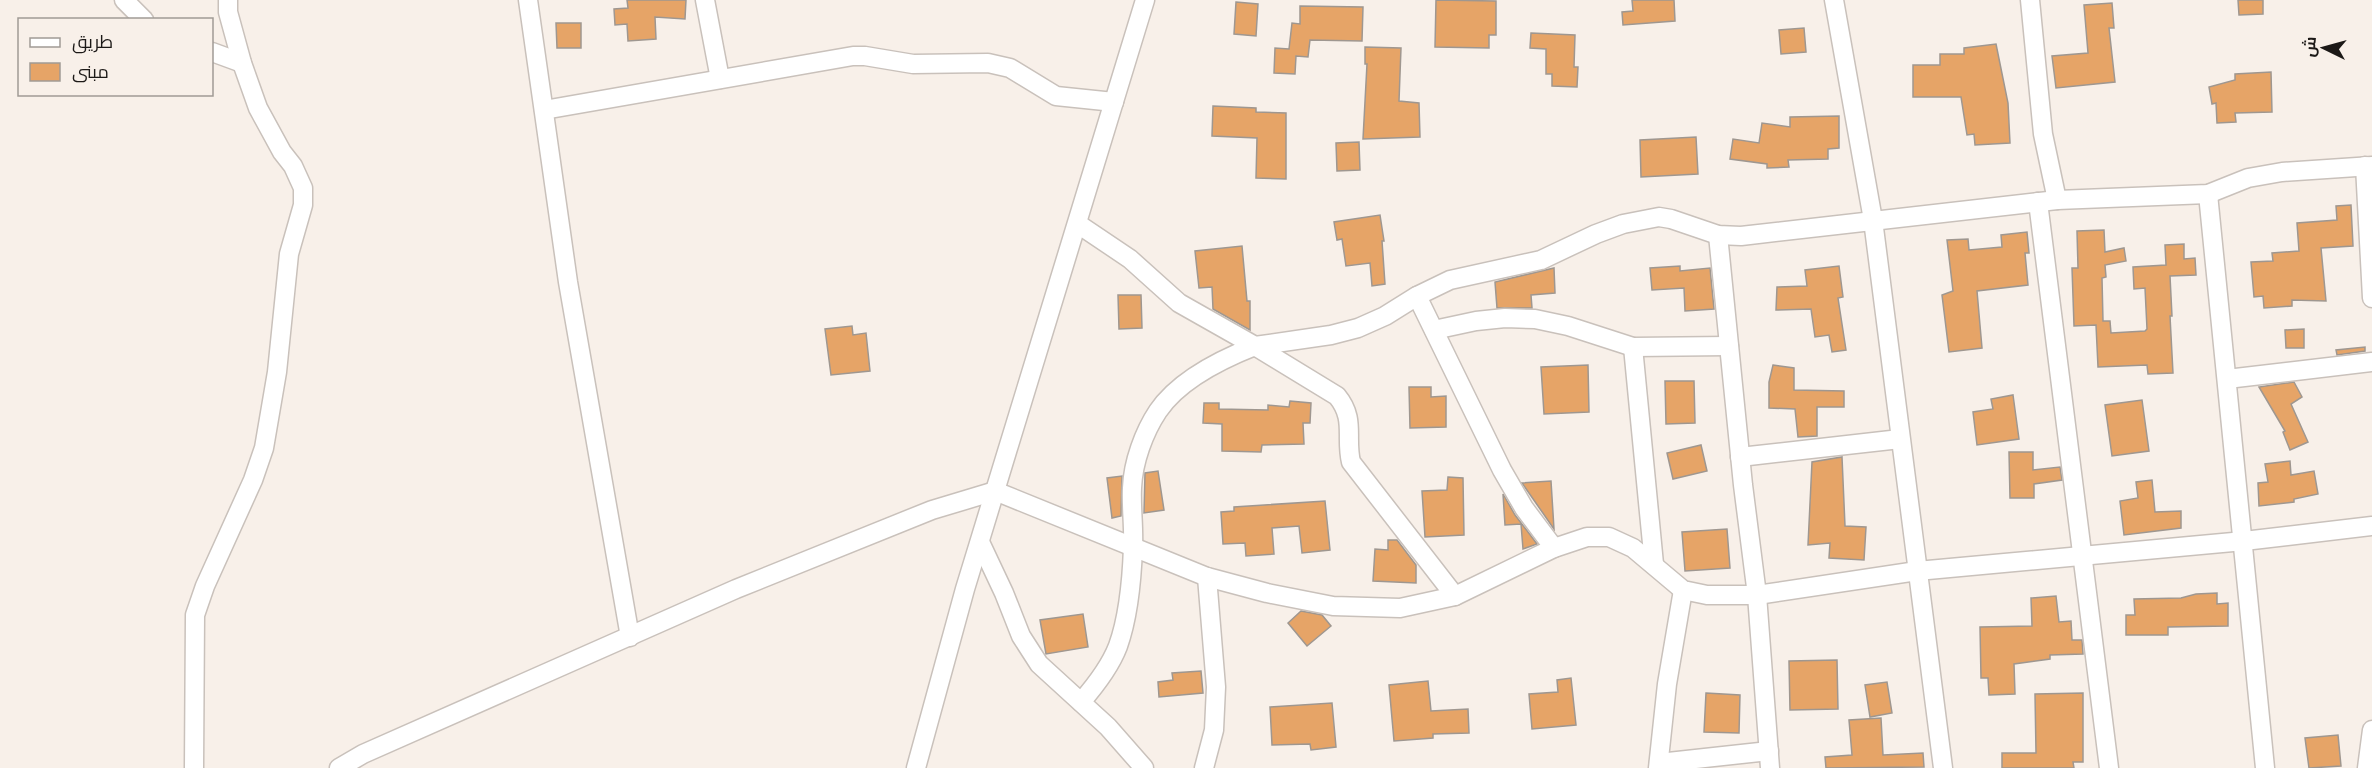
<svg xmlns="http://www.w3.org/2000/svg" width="2372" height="768" font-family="Helvetica,Cairo,sans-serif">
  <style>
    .building { fill: #e6a467; stroke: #9f9790; stroke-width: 1.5 }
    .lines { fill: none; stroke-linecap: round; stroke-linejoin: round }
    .street-casing { stroke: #c9c1bb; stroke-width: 21 }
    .street { stroke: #fff; stroke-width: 18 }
  </style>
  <rect width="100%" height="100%" fill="#f8f0e9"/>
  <g class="building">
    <polygon points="627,0 686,0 685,19 655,17 656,39 628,41 627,24 615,25 614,9 628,8"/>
    <polygon points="1436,0 1496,1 1496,35 1489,35 1489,48 1435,47"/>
    <polygon points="1632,0 1674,0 1675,21 1623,25 1622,12 1633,11"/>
    <polygon points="2238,0 2263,0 2263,14 2239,15"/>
    <polygon points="1236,2 1258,4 1256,36 1234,34"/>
    <polygon points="2112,3 2114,28 2109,28 2115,82 2056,88 2052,56 2088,53 2084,5"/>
    <polygon points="1300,6 1363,7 1362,41 1310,40 1308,57 1296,56 1295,74 1274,73 1275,48 1289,49 1292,23 1300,24"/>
    <polygon points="556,23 581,23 581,48 557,48"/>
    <polygon points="1804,28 1806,52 1781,54 1779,30"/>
    <polygon points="1531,33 1575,35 1574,67 1578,67 1577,87 1552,86 1552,74 1546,74 1546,49 1530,48"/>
    <polygon points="1996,44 2008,103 2010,143 1975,145 1974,134 1967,135 1961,97 1913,97 1913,65 1940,65 1940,54 1964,54 1964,48"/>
    <polygon points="1365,47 1401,48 1399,101 1419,103 1420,137 1363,139 1367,64 1365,64"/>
    <polygon points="2271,72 2272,112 2235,113 2236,122 2217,123 2216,103 2212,104 2209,87 2235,80 2235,74"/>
    <polygon points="1213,106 1256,108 1256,112 1286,113 1286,179 1256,178 1257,138 1212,136"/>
    <polygon points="1839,116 1839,148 1828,149 1828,159 1788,160 1789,167 1767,168 1767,164 1730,159 1733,139 1759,143 1762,123 1790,127 1790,117"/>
    <polygon points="1696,137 1698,174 1641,177 1640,140"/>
    <polygon points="1359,142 1360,170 1337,171 1336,143"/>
    <polygon points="2351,205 2353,246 2321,248 2326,301 2292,300 2292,306 2264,308 2263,296 2254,297 2251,262 2273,261 2272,253 2299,251 2297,223 2337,220 2336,206"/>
    <polygon points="1380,215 1384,241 1382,241 1385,284 1372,286 1370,263 1346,266 1342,239 1337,240 1334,222"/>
    <polygon points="2104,230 2105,252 2124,248 2126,261 2105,265 2106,277 2102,278 2103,321 2110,321 2111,333 2145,331 2147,329 2145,288 2134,289 2133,267 2166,265 2165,245 2184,244 2184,259 2195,258 2196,275 2170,276 2172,316 2170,316 2173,373 2148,374 2147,365 2098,367 2096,325 2074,326 2072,268 2078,268 2077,231"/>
    <polygon points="2027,232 2029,253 2025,253 2028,285 1977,291 1982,348 1949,352 1942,295 1953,291 1947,240 1968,239 1969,250 2002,247 2001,235"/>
    <polygon points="1242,246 1247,301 1250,301 1250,330 1213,309 1212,287 1199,288 1195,251"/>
    <polygon points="1680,266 1680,271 1710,268 1714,309 1685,311 1684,288 1652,290 1650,268"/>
    <polygon points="1839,266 1843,297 1838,298 1846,350 1832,352 1829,335 1815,337 1811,309 1776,310 1777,287 1807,286 1805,270"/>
    <polygon points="1554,268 1555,293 1531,295 1532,308 1497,308 1495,282"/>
    <polygon points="1118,295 1141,295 1142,328 1119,329"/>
    <polygon points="852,326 853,335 866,333 870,371 831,375 825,329"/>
    <polygon points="2304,329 2304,348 2286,348 2285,330"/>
    <polygon points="2365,347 2365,351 2337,355 2336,350"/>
    <polygon points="1588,365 1589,412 1544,414 1541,367"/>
    <polygon points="1773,365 1794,368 1794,390 1844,391 1844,407 1817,407 1817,436 1798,437 1795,409 1769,408 1769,382"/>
    <polygon points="1665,381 1694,381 1695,423 1666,424"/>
    <polygon points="2294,382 2302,397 2291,404 2308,442 2290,450 2283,432 2285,431 2259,387"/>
    <polygon points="1409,387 1431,387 1431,397 1446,396 1446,427 1410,428"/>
    <polygon points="2013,395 2019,439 1977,445 1973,412 1993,409 1991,399"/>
    <polygon points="2142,400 2149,451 2112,456 2105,405"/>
    <polygon points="1290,401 1311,403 1310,423 1303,423 1304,444 1262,445 1261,452 1222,451 1222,424 1203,423 1204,403 1219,403 1219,409 1268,410 1268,405 1289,407"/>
    <polygon points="1701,445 1707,471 1673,479 1667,453"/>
    <polygon points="2009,452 2033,452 2033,470 2060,467 2062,480 2034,484 2034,498 2010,498"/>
    <polygon points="1842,457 1845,526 1866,527 1864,560 1829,558 1830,543 1808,545 1812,462"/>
    <polygon points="2290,461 2291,475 2314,471 2318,494 2294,499 2294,502 2259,506 2258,483 2268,482 2265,464"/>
    <polygon points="1158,471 1164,510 1144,513 1145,473"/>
    <polygon points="1122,476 1121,516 1112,518 1107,478"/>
    <polygon points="1448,477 1463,478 1464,535 1425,537 1422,491 1447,490"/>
    <polygon points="2152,480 2155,512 2181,511 2181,528 2124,535 2120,501 2138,498 2136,482"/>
    <polygon points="1551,481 1554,529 1522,483"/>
    <polygon points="1503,494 1515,515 1537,544 1523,549 1521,524 1505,525"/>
    <polygon points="1325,501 1330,550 1302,553 1299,526 1272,528 1274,554 1246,556 1245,543 1223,544 1221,512 1234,511 1234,507"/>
    <polygon points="1727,529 1730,568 1685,571 1682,532"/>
    <polygon points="1388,540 1397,540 1416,565 1416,583 1373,581 1375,549 1388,550"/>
    <polygon points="2217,593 2217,604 2228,603 2228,626 2168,627 2168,635 2126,635 2126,615 2135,615 2134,599 2181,598 2196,594"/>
    <polygon points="2056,596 2059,622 2071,621 2072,640 2082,640 2083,654 2050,655 2050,659 2014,664 2015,694 1989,695 1988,678 1981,678 1980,627 2032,626 2031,598"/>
    <polygon points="1301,611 1322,615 1331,626 1307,646 1288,623"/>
    <polygon points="1083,614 1088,647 1046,654 1040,620"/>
    <polygon points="1837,660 1838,709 1790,710 1789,661"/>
    <polygon points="1201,671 1203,693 1159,697 1158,682 1173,680 1172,673"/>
    <polygon points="1571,678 1576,725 1532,729 1529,694 1558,692 1557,680"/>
    <polygon points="1428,681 1431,711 1468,709 1469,733 1433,734 1433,738 1394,741 1389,685"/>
    <polygon points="1887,682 1892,713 1870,717 1865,685"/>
    <polygon points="1706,693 1740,695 1739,733 1704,732"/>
    <polygon points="2083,693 2083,762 2073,762 2074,768 2002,768 2002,753 2036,753 2035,694"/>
    <polygon points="1332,703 1336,747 1311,750 1310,744 1272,745 1270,707"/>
    <polygon points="1881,718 1883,755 1923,753 1924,767 1826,768 1825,757 1852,755 1849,720"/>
    <polygon points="2338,735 2341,766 2309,768 2305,738"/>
  </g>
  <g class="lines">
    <g class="street-casing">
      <g id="street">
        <polyline points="124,0 144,20"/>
        <polyline points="528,0 568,282 630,637"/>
        <polyline points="705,0 720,79"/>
        <polyline points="1834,0 1873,220 1943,768"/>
        <polyline points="2030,0 2043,134 2057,200"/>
        <polyline points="212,52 242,63"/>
        <polyline points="544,110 853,56 865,56 913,64 988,63 1010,68 1056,96 1114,102"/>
        <polyline points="2365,166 2372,298"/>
        <polyline points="2208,194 2265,768"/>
        <polyline points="2038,202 2109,768"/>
        <polyline points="1078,224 1130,259 1179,303 1255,346 1331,335 1358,328 1385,316 1417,296 1450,280 1541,260 1596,234 1623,224 1659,217 1671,219 1718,235 1741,236 2057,200 2208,194 2248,178 2282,172 2372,166"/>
        <polyline points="1718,235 1743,485 1757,595 1770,768"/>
        <polyline points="1417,296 1502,470 1524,508 1554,548"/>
        <polyline points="1434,330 1476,321 1505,318 1535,319 1568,326 1633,347 1729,346"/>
        <polyline points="1633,347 1654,564"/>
        <polyline points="2227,379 2372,362"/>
        <polyline points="1740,457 1900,439"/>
        <polyline points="980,542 1004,593 1021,636 1039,664 1108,727 1144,768"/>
        <path d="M1081,702C1095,686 1110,667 1118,646C1128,618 1132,576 1133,547C1134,527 1131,507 1132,488C1133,462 1144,432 1158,411C1179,380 1222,359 1255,346L1337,396C1356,419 1345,437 1351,462L1455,596"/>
        <polyline points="1659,763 1769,751"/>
        <polyline points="194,768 195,615 205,586 253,480 264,448 277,372 289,254 303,205 303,188 293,166 282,152 258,108 242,63 228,12 228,0"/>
        <polyline points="339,768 363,754 736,589 932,510 995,491 1207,577 1267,593 1333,606 1400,608 1455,596 1554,548 1587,537 1609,537 1633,548 1683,590 1707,595 1757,595 1917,571 2244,541 2372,526"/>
        <polyline points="916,768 965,589 1145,0"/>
        <polyline points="1204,768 1214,730 1216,687 1207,577"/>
        <polyline points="1658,768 1667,684 1683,590"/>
        <polyline points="2367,768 2372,730"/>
      </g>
    </g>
    <use href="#street" class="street"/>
  </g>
  <rect x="18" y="18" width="195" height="78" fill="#f8f0e9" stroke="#a09a95" stroke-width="1.5"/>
  <rect x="30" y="38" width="30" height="9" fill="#ffffff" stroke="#a09a95" stroke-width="1.5"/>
  <text x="72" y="48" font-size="18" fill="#1c1917">طريق</text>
  <rect x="30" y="63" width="30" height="18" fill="#e6a467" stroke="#a09a95" stroke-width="1.5"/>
  <text x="72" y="78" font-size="18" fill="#1c1917">مبنى</text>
  <g transform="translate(2324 48) rotate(275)" stroke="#f8f0e9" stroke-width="4.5" paint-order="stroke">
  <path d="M0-4.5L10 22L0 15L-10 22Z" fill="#1c1917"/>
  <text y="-9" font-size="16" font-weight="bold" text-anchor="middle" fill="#1c1917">ش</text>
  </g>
</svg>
